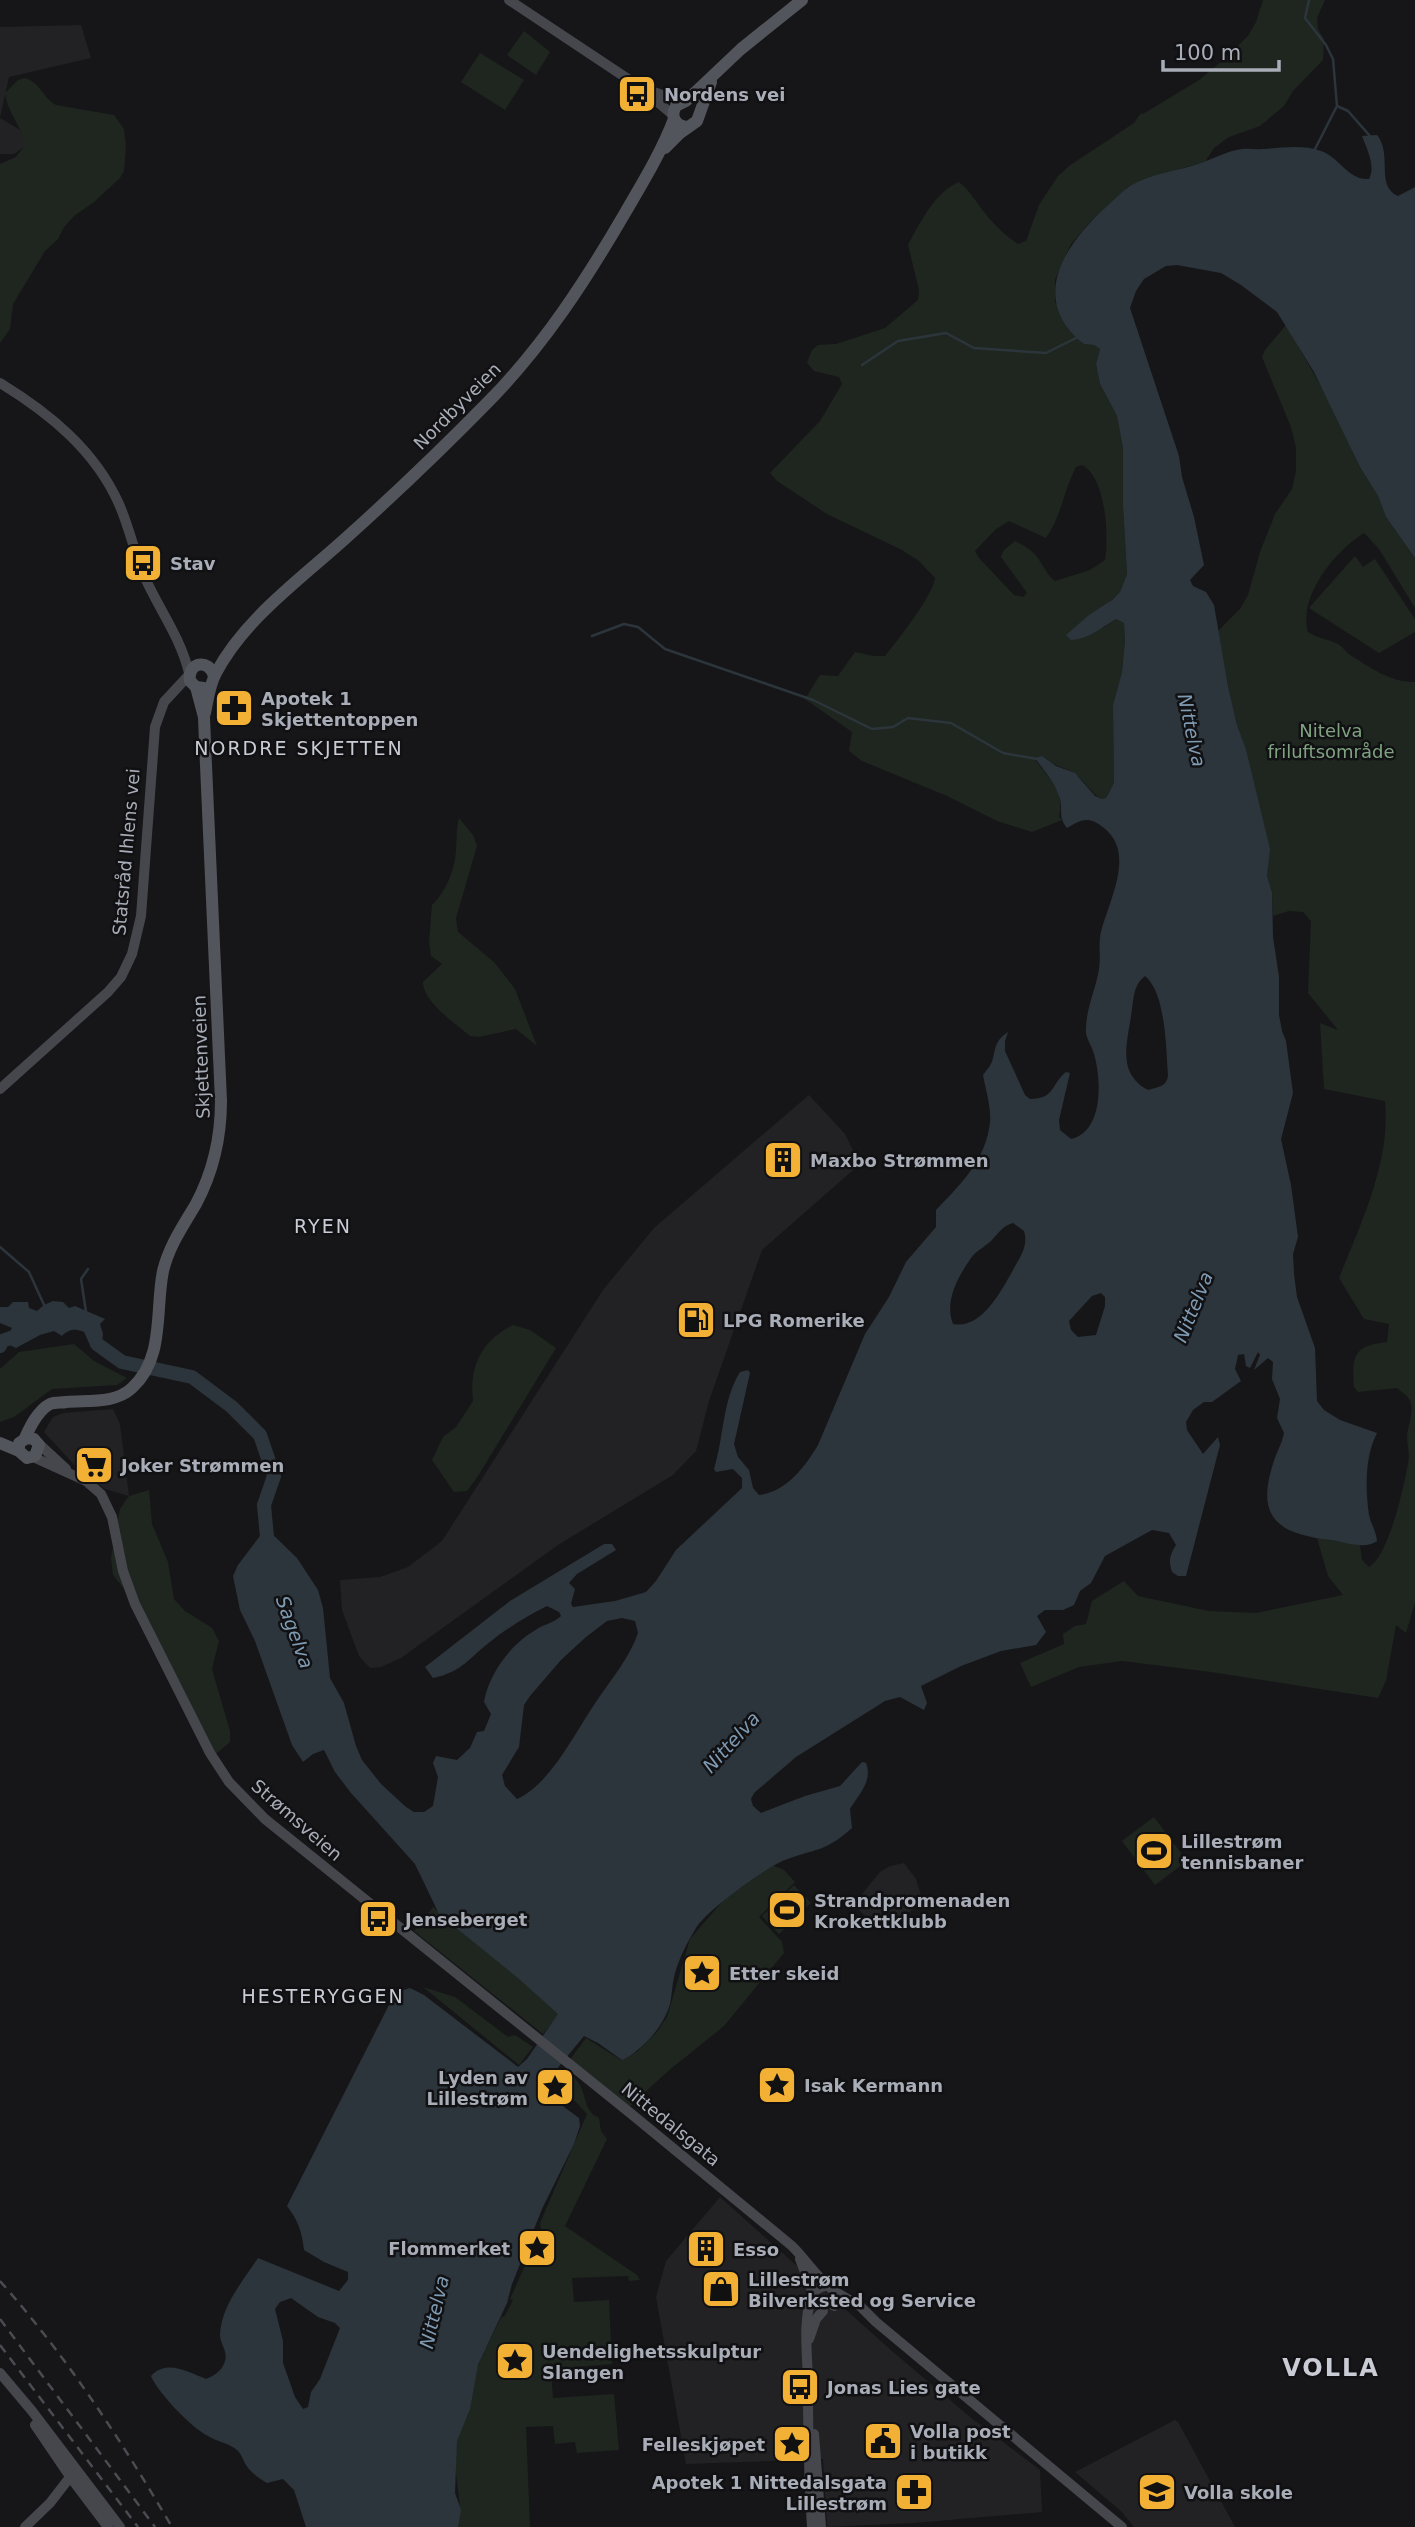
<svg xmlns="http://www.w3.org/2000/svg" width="1415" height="2527" font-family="'DejaVu Sans',sans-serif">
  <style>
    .built { fill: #222225 }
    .green { fill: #1e261f; fill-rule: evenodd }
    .water { fill: #2c353c; fill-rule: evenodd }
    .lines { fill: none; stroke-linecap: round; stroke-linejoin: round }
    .stream { stroke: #2c353c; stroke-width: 2.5 }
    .river { stroke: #2c353c; stroke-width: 14 }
    .secondary { stroke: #45474d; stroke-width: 10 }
    .primary { stroke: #53555c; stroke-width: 12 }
    .rail { stroke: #4a4c52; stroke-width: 2.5; stroke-dasharray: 9 7; stroke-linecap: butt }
    .labels { text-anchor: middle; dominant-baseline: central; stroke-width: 5; stroke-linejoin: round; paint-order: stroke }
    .poi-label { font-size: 18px; font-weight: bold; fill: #a8adb8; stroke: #111113; text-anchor: start }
    .street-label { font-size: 18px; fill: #a8adb8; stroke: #111113 }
    .park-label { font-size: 18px; fill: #7fa381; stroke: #111113 }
    .water-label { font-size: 19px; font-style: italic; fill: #7f9bb3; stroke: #111113 }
    .neighbourhood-label { font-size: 19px; letter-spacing: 2px; fill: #c9ccd4; stroke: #111113 }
    .district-label { font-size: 24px; font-weight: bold; letter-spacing: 2px; fill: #c9ccd4; stroke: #111113 }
  </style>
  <rect width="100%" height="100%" fill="#161618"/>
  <g class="built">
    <polygon points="81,25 91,58 9,77 0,118 20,130 28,144 14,154 0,154 0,27"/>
    <polygon points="809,1095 845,1134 860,1164 762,1250 709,1401 696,1451 673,1475 558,1545 401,1658 381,1667 370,1668 359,1656 342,1610 340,1580 380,1577 408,1567 442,1541 603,1290 654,1228"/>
    <polygon points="113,1409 120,1424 129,1496 105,1489 79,1470 44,1432 53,1417 63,1413"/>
    <polygon points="904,1863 916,1879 923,1902 883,1931 853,1905 880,1872 890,1866"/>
    <polygon points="720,2197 892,2351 970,2417 1040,2470 1042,2512 914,2523 827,2527 823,2459 686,2464 656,2297 666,2261"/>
    <polygon points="1175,2420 1178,2422 1235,2527 1134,2527 1121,2511 1075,2472"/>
  </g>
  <g class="green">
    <path d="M1263,0H1325L1317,18L1318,29L1324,39L1323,60L1293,91L1284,106L1260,126L1229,137L1214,148L1205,162L1150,177L1128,187L1090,222L1071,244L1055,280V302L1084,344L1094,345L1100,349L1096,364L1100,384L1117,416L1123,448V505L1127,574L1120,592L1107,604L1103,628L1116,619L1124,623L1125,641L1122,672L1113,705L1114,783L1106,798L1102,799C1091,794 1086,782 1076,775C1067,767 1054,767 1045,758L1035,759C1049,780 1065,789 1059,817L1062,820L1032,832L997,821L947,796L862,761L849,751L852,732L805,699L820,675L838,676L855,652L874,656H885C898,640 933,595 935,578L919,561L902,550L827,514L777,481L770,473L820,421L842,384L839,377L814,371L807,363L812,350L818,345L836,344L885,328L918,300L919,290L908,245C919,224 936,191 959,182C970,191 976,202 985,213C994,225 1006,236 1018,244L1026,241L1039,205L1058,176L1069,166L1134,123L1141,113L1143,114L1199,80L1223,60L1248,36L1256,22ZM1082,465C1106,477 1109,536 1105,560L1090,570L1055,581C1048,576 1046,570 1041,563C1035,552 1026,546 1015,541L1004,550L1001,557L1027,593L1023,597L1014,595L979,558L975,551L996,529L1009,521L1046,538C1062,515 1063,492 1076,467Z"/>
    <polygon points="524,31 550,52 536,75 507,55"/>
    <polygon points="480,53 524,80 505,110 461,82"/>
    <path d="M25,78C40,82 43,98 56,105L114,115L124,129L126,146L124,171L120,178L94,202L74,216L64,227L58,239L45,251L13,304L10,329L0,343V164L16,157L25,145C22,126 7,112 5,93L18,80Z"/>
    <path d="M1286,325L1327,397L1360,467L1378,496L1386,517L1415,558V608L1379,549L1364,533C1335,551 1298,596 1308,632C1319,639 1328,639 1338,644C1343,647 1346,652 1350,655C1370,667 1391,683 1415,682V1603L1406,1633L1396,1625L1386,1681L1378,1698L1211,1672L1122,1661L1079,1667L1031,1687L1020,1663L1064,1644L1063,1634L1075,1626L1086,1624L1092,1601L1124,1581L1138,1596L1209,1611L1256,1613L1343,1595L1328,1576L1317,1538L1360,1545L1362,1560L1369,1567C1389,1555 1404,1487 1408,1463C1410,1454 1407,1445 1407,1436C1408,1426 1413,1414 1411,1404C1410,1397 1403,1393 1397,1388L1358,1392L1354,1387C1352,1356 1353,1346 1387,1342L1389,1324L1364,1319L1339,1278C1361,1223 1391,1161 1385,1101L1324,1089L1320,1023L1338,1030L1308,993L1311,921L1303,912L1289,911L1273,916L1272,891L1267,876L1269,849L1246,749L1237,725L1228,686L1218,631L1240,609L1248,595L1260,552L1275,514L1292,489L1296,471V448L1291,427L1262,357L1265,350Z"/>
    <polygon points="1355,556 1363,567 1375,559 1415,619 1415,632 1379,653 1309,608"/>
    <path d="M459,818L473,835L477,846L456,918L458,932L495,963L515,989L537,1046L516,1029L479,1037L470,1036C456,1024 422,1001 423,982L442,964L431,956L429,942L432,905C446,892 455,869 456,850C457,838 456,830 459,818Z"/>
    <path d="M513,1325L530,1330L556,1348L478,1476L467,1491L454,1492L432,1460L443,1437L456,1427L473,1401C469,1367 481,1341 513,1325Z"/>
    <polygon points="74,1344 94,1361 127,1378 117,1385 52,1389 14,1417 0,1422 0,1369 19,1352"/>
    <polygon points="149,1490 152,1524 168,1562 174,1599 185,1611 212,1628 219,1641 212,1669 230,1731 230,1742 211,1758 125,1590 113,1575 111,1558 120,1509 129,1496"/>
    <polygon points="1154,1817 1187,1861 1155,1885 1122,1841"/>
    <polygon points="765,1862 784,1870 795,1882 759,1917 782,1942 784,1953 724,2026 667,2072 627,2109 569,2061 586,2038 621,2060 638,2051 656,2033 667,2017 690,1939 728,1895"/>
    <polygon points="794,1885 811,1903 779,1934 762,1916"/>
    <polygon points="433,1907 562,2012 543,2034 414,1931"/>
    <polygon points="423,1987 455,1997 508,2037 515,2035 533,2047 519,2065"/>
    <path d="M563,2070C568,2074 575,2078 578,2082C587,2094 583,2111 599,2118L601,2131L607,2139L565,2226L637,2275L640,2280L629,2281L628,2276L572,2278L574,2302L609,2300L612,2364L551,2369L553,2398L614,2394L619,2450L577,2453L575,2442L555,2444L553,2426L526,2427L530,2527H456C464,2508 456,2484 455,2464C454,2412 479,2361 502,2316L504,2317L513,2300L510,2299L541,2230L540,2223L587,2114L574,2100L553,2084Z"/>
  </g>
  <g class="water">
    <path d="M1377,135C1393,155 1375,186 1398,196L1415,187V558L1386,517L1378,496L1360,467L1314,372L1277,312L1241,285L1221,273L1177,265L1166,266L1144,279L1136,291L1130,308L1179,456L1182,477L1194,517L1204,565L1190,580L1193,586L1206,592L1214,605L1228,686L1237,725L1246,749L1270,849L1267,876L1272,892L1273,937L1279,977V1015L1282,1031L1286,1041L1293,1093L1281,1139L1291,1185L1298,1237L1293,1254L1294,1274L1297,1297L1315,1348L1317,1401L1324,1410L1340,1420L1377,1433C1365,1456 1365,1488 1369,1515C1371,1524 1376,1531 1377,1541C1365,1550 1345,1542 1330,1540C1280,1534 1255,1519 1273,1464C1276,1453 1282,1444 1284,1433L1277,1418L1280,1399L1272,1379L1273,1362L1268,1358L1254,1370L1260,1355L1258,1352L1250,1368L1246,1366L1244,1354L1238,1355L1235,1369L1241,1381L1212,1402H1204L1193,1410L1186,1422L1187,1430L1203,1454L1218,1437L1220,1445L1186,1576H1178L1172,1572C1168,1560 1170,1555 1176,1545L1169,1533L1152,1530L1105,1556L1091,1583L1080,1591L1074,1605L1063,1610H1045L1037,1616L1046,1632L1036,1645L1001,1651L961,1666L921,1686L927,1703L924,1710L900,1697L885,1701L796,1757L754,1793L751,1799L753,1806L761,1813L805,1796L840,1786L862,1762L866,1763C873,1781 859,1794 850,1809L852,1828C824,1853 816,1848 785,1860C766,1867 706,1911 696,1928C687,1943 678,1960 674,1977C672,1986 672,1995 670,2004C664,2026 643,2050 622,2060L598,2043L584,2036L542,2087L552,2098L579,2118L580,2126L574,2144L542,2209L512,2284L507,2303L478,2365L470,2409L457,2441L455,2493L461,2510L458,2527H306L294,2490L283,2479L267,2483C259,2478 251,2473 246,2465C243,2460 242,2455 238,2451C230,2443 217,2442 208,2436C192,2428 158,2393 151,2376C167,2359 187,2372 206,2379C215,2375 222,2371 225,2361C228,2351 220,2344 220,2335C221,2306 243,2281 258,2258L339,2291L348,2280V2272L324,2262L304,2250C302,2232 298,2220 287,2206L390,2003L400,1991L410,1988L424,1995L518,2067L527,2059L558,2014L518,1978L439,1914L415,1864L351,1793L335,1772L324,1750L313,1754L303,1762L292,1745L255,1641L240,1610L233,1576L238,1565L266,1528L297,1558L318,1590L323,1608L330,1678L344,1703L356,1746L362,1760L381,1784L406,1807L414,1812H424L433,1806L438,1777L433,1763L436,1756L457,1760L470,1748L477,1732L484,1731L491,1714L484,1702C489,1673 511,1644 537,1629C545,1624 554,1623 561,1616L559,1612L547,1606C527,1616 509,1627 491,1641C469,1658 462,1672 433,1678L425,1667L510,1601L604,1544H612L616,1550L577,1574L569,1583L575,1589L571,1604L573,1607L615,1601L646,1592L656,1581L676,1550L742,1488V1478L733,1469L716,1472L714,1469C724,1437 722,1401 740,1372L748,1370L750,1373L734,1444L738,1457L749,1470L753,1488L759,1495C786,1492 805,1467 818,1445L865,1334L889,1297L906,1262L936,1227V1210C958,1187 983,1163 989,1129C993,1112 986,1092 983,1075C987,1070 992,1064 993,1058C996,1046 996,1040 1008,1032L1005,1041V1051L1025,1095L1030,1099C1055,1099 1051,1084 1066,1072L1070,1073L1059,1120L1060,1130L1071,1139C1104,1132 1102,1077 1093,1051C1091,1045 1086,1038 1086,1032C1085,1011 1096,989 1099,969C1101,957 1098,944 1101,932C1109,900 1136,853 1104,828C1089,816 1082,819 1067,828C1057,815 1064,810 1059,796C1054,781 1044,771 1035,758L1042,756L1056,766L1075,773L1095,796L1102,799L1106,798L1114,783L1113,705L1122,672L1125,641L1124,623L1116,619C1101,628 1089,639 1071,640L1066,635L1089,615L1112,600L1120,592L1127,574L1123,505V448L1117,416L1100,384L1096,364L1100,349L1094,345L1084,344C1028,300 1064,245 1106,207C1114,200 1121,192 1130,186C1152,173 1178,171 1201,163C1215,158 1227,151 1242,149C1249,148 1256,150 1263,149C1283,148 1301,144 1321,151C1339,157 1349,181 1369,179C1376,167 1367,149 1362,136ZM1145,976C1166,993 1166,1049 1168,1075C1167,1087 1158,1087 1148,1090C1117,1073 1127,1044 1131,1016C1134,1001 1132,986 1145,976ZM1013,1223L1024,1231C1029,1247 1019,1258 1012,1272C1001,1291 981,1330 953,1324C944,1301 958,1277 971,1258C976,1251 986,1246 992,1240C999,1232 1003,1226 1013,1223ZM1101,1293L1105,1297V1306L1096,1335L1078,1337L1071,1330L1069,1321L1092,1296ZM622,1618L635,1621L638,1633C629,1659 611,1679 596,1702C575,1732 551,1784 517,1799L505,1786L502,1775L519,1747L524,1705L530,1696L561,1660L586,1637L607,1621ZM291,2298L318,2317L335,2323L340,2328L320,2379L311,2392L308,2407L303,2409L295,2397L283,2363V2341L275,2309L280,2302Z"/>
    <path d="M53,1301L63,1302L69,1308L75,1306L105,1319L100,1324L103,1334L102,1343L90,1347L91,1335C79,1330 72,1326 62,1336L54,1331L40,1335L16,1348L7,1344L2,1335L10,1332L12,1328L0,1323V1307H8L13,1302H28L29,1308L37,1311L44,1305Z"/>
  </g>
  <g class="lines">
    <g class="stream">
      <polyline points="1309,0 1305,18 1326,45 1333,59 1337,106 1315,149"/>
      <polyline points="1337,106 1348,111 1370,136"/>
      <polyline points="862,365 898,341 946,333 974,348 1046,353 1078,337"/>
      <polyline points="592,636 624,624 638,627 665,649 813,700 872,729 893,727 908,718 951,723 1003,753 1037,759"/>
      <polyline points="0,1247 29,1272 45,1307"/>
      <polyline points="86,1312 81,1279 88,1269"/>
      <polyline points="0,1342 2,1341"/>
    </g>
    <g class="river">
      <polyline points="90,1328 97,1344 122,1362 192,1377 232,1407 260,1435 274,1476 264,1505 268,1548"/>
      <polyline points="0,1346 2,1341 22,1334"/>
    </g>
    <g class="secondary">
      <polyline points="509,0 640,87 673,115"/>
      <polyline points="651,91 681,102"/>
      <path d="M0,383C49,413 95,450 119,504C130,529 135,556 146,580C161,612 181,639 189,673"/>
      <polyline points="0,1089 108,992 121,977 132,954 141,916 155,727 164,702 189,675"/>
      <polyline points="38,1443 66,1469"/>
      <path d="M33,1457L86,1481L101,1494L112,1517L123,1571L135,1604L210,1753L229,1782L265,1819L629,2112L792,2246C807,2261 818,2279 834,2291L837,2299L834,2306"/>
      <polyline points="800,2259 813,2293"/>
      <polyline points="834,2291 860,2306 876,2322 1122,2527"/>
      <polyline points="809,2339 816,2319 823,2311"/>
      <polyline points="0,2373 32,2411 120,2527"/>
      <polyline points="35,2425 71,2478 108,2527"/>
      <polyline points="814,2434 821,2527"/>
      <polyline points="25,2527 50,2503 67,2481 78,2477"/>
      <path d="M812,2527C809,2480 808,2433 808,2386C808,2355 802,2325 812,2295C815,2289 819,2287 825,2286"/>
    </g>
    <g class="primary">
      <path d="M687,127C675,126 670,116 676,106L686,101L741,49L802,0"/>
      <polyline points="665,148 680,133 697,121 711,82"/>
      <path d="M204,688L196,687L190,681C187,662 209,658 214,676"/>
      <path d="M205,713C208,699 209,686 216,673C245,618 302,578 347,537C396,493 443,448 489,401C544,345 586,280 625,213C643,182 661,153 674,119"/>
      <path d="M25,1438C30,1427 38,1410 50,1404C55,1402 61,1403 66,1402C88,1400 115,1404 132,1388C165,1358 155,1310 163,1271C169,1246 183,1226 196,1204C213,1172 221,1137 221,1101L205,743L204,717L196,687"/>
      <polyline points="0,1443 19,1451 27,1458 35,1456 39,1445 34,1439 27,1438 19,1443 19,1451"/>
    </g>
    <g class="rail">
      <path d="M0,2281C67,2357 121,2440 172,2527"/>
      <polyline points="0,2319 155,2527"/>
      <polyline points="0,2345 138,2527"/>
    </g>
  </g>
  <defs>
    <g id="bus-square" transform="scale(2.0125)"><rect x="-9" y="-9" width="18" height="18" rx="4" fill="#f2b134" stroke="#111113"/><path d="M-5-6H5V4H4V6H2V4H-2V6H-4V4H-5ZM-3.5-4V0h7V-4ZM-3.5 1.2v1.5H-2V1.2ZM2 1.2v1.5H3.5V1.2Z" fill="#111"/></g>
    <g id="pharmacy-square" transform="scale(2.0125)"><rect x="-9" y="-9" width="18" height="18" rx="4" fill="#f2b134" stroke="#111113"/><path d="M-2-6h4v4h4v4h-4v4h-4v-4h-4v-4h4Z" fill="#111"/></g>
    <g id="building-square" transform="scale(2.0125)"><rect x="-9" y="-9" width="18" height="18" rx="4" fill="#f2b134" stroke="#111113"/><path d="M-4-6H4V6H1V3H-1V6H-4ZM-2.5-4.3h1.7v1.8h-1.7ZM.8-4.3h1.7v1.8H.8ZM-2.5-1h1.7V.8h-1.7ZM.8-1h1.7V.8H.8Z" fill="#111"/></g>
    <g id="fuel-square" transform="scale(2.0125)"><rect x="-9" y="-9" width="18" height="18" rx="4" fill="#f2b134" stroke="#111113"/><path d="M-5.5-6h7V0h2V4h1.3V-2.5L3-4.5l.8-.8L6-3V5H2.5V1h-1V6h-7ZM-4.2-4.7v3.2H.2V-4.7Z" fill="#111"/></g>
    <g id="supermarket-square" transform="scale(2.0125)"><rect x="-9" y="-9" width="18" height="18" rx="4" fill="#f2b134" stroke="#111113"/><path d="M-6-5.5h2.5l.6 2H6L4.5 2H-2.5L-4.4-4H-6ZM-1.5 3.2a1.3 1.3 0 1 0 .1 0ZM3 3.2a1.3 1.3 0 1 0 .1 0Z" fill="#111"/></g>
    <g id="stadium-square" transform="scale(2.0125)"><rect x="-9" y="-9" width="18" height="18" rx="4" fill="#f2b134" stroke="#111113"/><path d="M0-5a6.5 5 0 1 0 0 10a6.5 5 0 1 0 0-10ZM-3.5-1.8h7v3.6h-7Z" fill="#111"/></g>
    <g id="sight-square" transform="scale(2.0125)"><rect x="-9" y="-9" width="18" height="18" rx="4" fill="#f2b134" stroke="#111113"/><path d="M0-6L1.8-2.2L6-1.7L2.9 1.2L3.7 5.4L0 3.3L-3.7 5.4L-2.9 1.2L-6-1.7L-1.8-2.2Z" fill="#111"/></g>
    <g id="shop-square" transform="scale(2.0125)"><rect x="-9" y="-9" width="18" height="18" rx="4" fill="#f2b134" stroke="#111113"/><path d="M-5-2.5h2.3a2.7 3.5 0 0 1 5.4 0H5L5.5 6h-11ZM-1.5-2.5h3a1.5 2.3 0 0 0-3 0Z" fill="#111"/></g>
    <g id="civic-square" transform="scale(2.0125)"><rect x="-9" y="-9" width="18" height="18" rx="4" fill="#f2b134" stroke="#111113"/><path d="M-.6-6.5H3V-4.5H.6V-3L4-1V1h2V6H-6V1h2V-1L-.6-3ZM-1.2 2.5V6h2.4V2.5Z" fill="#111"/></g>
    <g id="school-square" transform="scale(2.0125)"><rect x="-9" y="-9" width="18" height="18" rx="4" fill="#f2b134" stroke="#111113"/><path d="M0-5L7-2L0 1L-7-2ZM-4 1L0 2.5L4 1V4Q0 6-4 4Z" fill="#111"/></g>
  </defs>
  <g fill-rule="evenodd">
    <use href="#bus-square" x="637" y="94"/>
    <use href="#bus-square" x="143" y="563"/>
    <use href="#pharmacy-square" x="234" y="708"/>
    <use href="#building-square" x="783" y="1160"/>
    <use href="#fuel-square" x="696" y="1320"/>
    <use href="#supermarket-square" x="94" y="1465"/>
    <use href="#stadium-square" x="1154" y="1851"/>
    <use href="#stadium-square" x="787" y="1910"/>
    <use href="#bus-square" x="378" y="1919"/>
    <use href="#sight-square" x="702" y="1973"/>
    <use href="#sight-square" x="777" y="2085"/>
    <use href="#sight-square" x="555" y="2087"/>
    <use href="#sight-square" x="537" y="2248"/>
    <use href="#building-square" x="706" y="2249"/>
    <use href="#shop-square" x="721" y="2289"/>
    <use href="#sight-square" x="515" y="2361"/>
    <use href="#bus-square" x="800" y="2387"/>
    <use href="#civic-square" x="883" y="2441"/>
    <use href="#sight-square" x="792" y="2444"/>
    <use href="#pharmacy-square" x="914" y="2492"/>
    <use href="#school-square" x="1157" y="2492"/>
  </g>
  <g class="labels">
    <g class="poi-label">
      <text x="664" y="94">Nordens vei</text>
      <text x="170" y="563">Stav</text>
      <text x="261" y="698">Apotek 1<tspan x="261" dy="21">Skjettentoppen</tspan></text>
      <text x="810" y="1160">Maxbo Strømmen</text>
      <text x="723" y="1320">LPG Romerike</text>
      <text x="121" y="1465">Joker Strømmen</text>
      <text x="1181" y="1841">Lillestrøm<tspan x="1181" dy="21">tennisbaner</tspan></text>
      <text x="814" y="1900">Strandpromenaden<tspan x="814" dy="21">Krokettklubb</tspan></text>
      <text x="405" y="1919">Jenseberget</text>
      <text x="729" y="1973">Etter skeid</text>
      <text x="528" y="2077" text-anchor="end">Lyden av<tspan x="528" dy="21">Lillestrøm</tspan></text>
      <text x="804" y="2085">Isak Kermann</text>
      <text x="510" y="2248" text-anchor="end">Flommerket</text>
      <text x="733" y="2249">Esso</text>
      <text x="748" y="2279">Lillestrøm<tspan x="748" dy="21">Bilverksted og Service</tspan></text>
      <text x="542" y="2351">Uendelighetsskulptur<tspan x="542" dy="21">Slangen</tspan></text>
      <text x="827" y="2387">Jonas Lies gate</text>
      <text x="910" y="2431">Volla post<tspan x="910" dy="21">i butikk</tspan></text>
      <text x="765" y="2444" text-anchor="end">Felleskjøpet</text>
      <text x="887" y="2482" text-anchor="end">Apotek 1 Nittedalsgata<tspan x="887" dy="21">Lillestrøm</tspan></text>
      <text x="1184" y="2492">Volla skole</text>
    </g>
    <g class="street-label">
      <text transform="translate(457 406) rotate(-45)">Nordbyveien</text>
      <text transform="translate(126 852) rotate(-85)">Statsråd Ihlens vei</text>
      <text transform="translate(201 1057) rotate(-92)">Skjettenveien</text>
      <text transform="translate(297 1820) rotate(41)">Strømsveien</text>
      <text transform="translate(671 2124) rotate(39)">Nittedalsgata</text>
    </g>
    <g class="park-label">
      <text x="1331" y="730">Nitelva<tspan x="1331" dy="21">friluftsområde</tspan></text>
    </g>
    <g class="water-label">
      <text transform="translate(1192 730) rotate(78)">Nittelva</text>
      <text transform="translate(1193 1307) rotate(-68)">Nittelva</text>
      <text transform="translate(295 1632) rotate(70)">Sagelva</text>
      <text transform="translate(731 1742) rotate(-48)">Nittelva</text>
      <text transform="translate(434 2312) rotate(-77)">Nittelva</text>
    </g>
    <g class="neighbourhood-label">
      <text x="299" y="748">NORDRE SKJETTEN</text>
      <text x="323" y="1226">RYEN</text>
      <text x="323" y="1996">HESTERYGGEN</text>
    </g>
    <g class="district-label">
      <text x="1331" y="2368">VOLLA</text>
    </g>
  </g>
  <path d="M1163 60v10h116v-10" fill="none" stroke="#a8adb8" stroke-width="3.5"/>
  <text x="1174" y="60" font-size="21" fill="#a8adb8" stroke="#111113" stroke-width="5" paint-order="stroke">100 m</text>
</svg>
